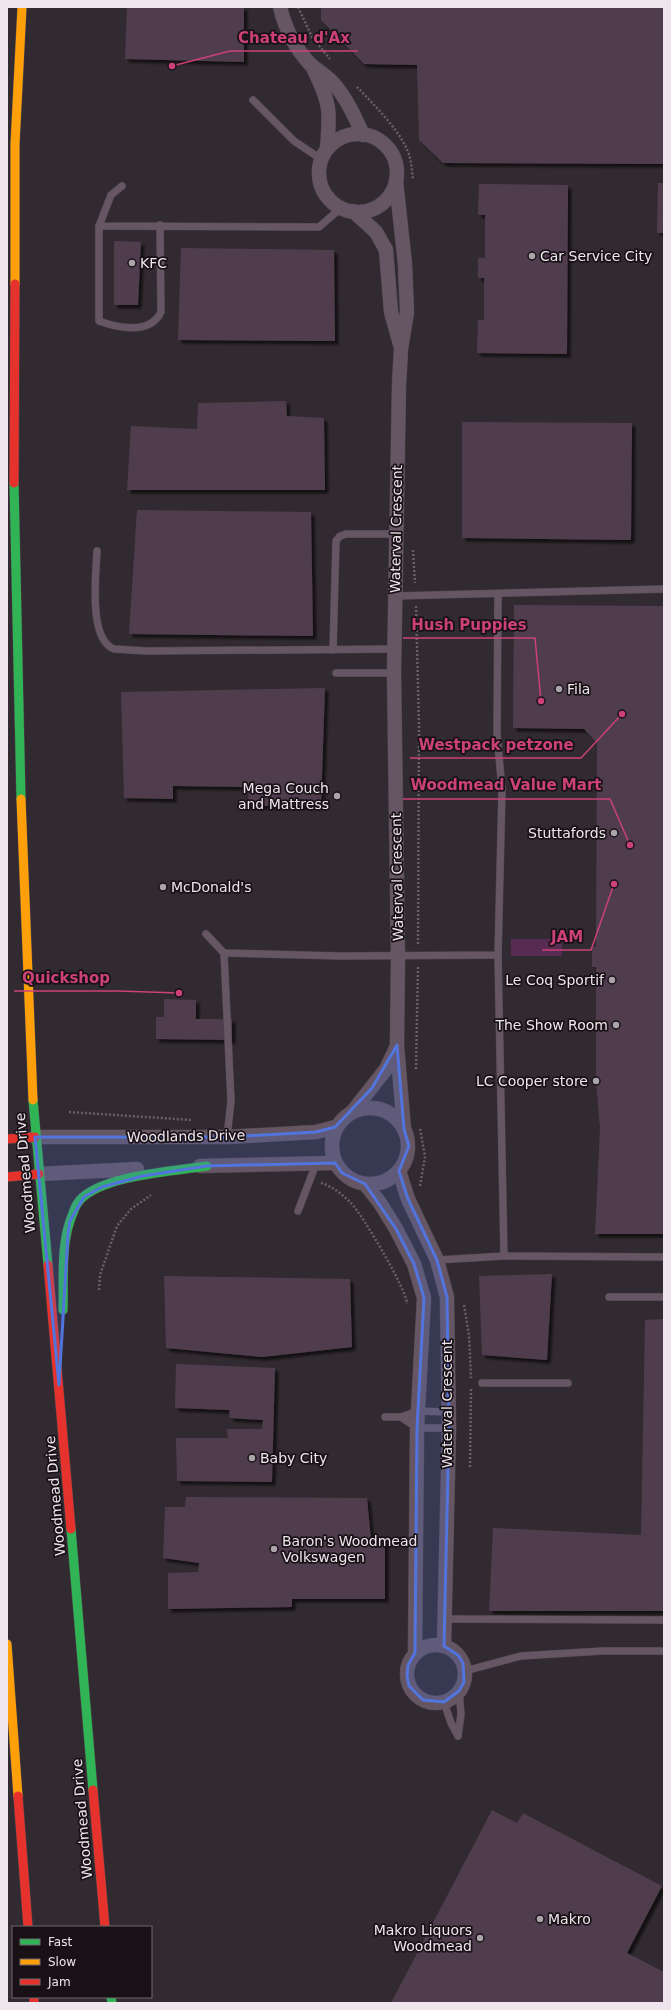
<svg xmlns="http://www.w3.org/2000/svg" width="671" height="2010" font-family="'DejaVu Sans',sans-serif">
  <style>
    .green { fill: #582b52 }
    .building { fill: #4f3e4d; filter: url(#shadow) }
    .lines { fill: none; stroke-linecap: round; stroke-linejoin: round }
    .lane-casing { stroke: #4b454a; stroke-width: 8 }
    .street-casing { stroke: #4b454a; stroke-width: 15 }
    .fast-casing { stroke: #4b454a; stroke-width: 10 }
    .slow-casing { stroke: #4b454a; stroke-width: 10 }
    .jam-casing { stroke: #4b454a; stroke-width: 10 }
    .path { stroke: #696067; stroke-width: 2.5; stroke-dasharray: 2 2; stroke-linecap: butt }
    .lane { stroke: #665663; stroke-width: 7 }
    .street { stroke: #665663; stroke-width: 14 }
    .fast { stroke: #30b455; stroke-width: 9 }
    .slow { stroke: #ff9f0a; stroke-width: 9 }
    .jam { stroke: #e5322d; stroke-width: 9 }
    .marked { fill: #5274dd; fill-opacity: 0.2; stroke: #5274dd; stroke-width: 3; stroke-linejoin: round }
    .poi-dot { fill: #aca4ab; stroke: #181217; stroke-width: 1.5 }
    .labels { text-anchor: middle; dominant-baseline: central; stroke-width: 3.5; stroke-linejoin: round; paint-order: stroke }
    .poi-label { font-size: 14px; fill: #efe6ed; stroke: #181217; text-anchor: start }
    .street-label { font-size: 14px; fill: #efe6ed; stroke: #181217 }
    .leader { fill: none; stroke: #cb4178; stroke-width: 1.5 }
    .callout-dot { fill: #cb4178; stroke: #181217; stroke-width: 1.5 }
    .callout-label { font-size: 15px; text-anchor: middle; font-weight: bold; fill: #cb4178; stroke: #181217; stroke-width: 3.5; stroke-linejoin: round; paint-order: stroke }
  </style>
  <defs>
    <filter id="shadow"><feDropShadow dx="3.5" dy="3.5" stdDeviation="1" flood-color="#0009"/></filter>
  </defs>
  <rect width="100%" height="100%" fill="#312a30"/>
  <rect class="green" x="511" y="939" width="51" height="17"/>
  <g class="building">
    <polygon points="127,7 244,7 244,62 125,59"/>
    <polygon points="321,7 664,7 664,164 443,163 419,140 417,65 364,64 321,20"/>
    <polygon points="658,183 664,183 664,233 657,233"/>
    <polygon points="479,184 568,185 567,354 477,353 478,320 484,320 484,278 478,278 478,258 485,258 485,215 478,215"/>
    <polygon points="114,241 141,242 138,305 114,305"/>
    <polygon points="181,248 334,250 335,341 178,340"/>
    <polygon points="286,401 287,416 324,418 325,490 127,490 131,426 197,429 198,403"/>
    <polygon points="462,422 632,423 631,540 462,538"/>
    <polygon points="137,510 311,512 313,636 129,634"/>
    <polygon points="514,605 664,606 664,1234 595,1234 600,1128 596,1081 596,967 592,967 592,947 596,947 597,743 584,729 513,728"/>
    <polygon points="325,688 321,806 248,806 249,787 173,786 173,799 124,798 121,692"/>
    <polygon points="164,999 196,1000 196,1019 232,1019 232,1040 156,1039 156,1017 164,1017"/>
    <polygon points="552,1274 547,1360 482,1355 479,1276"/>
    <polygon points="164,1276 350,1279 352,1347 262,1357 166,1348"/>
    <polygon points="664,1319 664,1611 489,1611 493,1528 641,1535 645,1320"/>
    <polygon points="176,1364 275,1368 272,1482 177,1481 176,1438 228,1438 227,1429 262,1429 263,1420 230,1418 229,1410 175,1408"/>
    <polygon points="186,1497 367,1498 371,1539 385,1540 385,1599 292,1599 292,1607 168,1609 168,1573 198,1572 199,1563 163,1558 165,1507 185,1507"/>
    <polygon points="492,1810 517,1823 523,1813 662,1886 627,1953 664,1972 663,2003 391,2003"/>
  </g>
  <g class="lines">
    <g class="lane-casing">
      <g id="lane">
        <polyline points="253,100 294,141 321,159"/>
        <polyline points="122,186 111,195 99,226 319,227 341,208"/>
        <path d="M99,226V321C118,328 150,335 161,312L160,225"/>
        <path d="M97,551C96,574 88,639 114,649L147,651L394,649"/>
        <polyline points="395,596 664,589"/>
        <polyline points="333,650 336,541 340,536 346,534 397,534"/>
        <polyline points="336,673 394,673"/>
        <polyline points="206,934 224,953 341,956 498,955 502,790 497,734 498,595"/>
        <polyline points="224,953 231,1101 227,1137"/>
        <polyline points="298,1211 316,1164"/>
        <polyline points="504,1256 664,1257"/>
        <polyline points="437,1260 504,1256 498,955"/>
        <polyline points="609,1297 664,1297"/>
        <polyline points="482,1383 568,1383"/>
        <polyline points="385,1417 401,1417 418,1411 448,1412"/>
        <polyline points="401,1417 417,1428 449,1428"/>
        <polyline points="445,1619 664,1620"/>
        <polyline points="465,1671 521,1656 602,1651 664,1651"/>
        <polyline points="444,1702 451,1723 458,1736"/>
        <polyline points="458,1736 461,1714 459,1691"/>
      </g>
    </g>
    <g class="street-casing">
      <g id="street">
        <path d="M280,7C285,28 295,48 310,64C318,71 327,76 334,84C347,99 355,117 363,135"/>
        <path d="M314,70C331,104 330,112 327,149"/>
        <circle cx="358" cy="173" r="39"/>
        <polyline points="396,181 405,264 407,312 401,349 399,385 394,673 398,957 397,1045 404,1129"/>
        <polyline points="353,211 376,232 386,250 391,312 400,344"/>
        <circle cx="370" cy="1146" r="38"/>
        <polyline points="353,1111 386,1069 397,1046"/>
        <polyline points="35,1137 227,1137 316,1132 335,1127"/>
        <polyline points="200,1166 335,1163"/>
        <polyline points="399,1171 408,1199 437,1260 447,1297 449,1428 444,1646"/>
        <polyline points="39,1174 137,1169"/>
        <polyline points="365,1184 380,1203 396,1229 414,1264 424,1298 417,1428 415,1653"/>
        <circle cx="436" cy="1674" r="29"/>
      </g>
    </g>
    <g class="fast-casing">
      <g id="fast">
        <polyline points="14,483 21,799"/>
        <polyline points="33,1100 48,1265"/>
        <path d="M63,1310C64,1279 60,1242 73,1213C75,1207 78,1201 83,1197C109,1175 174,1171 207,1166"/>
        <polyline points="71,1529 93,1790"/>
        <polyline points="111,1997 112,2003"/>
      </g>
    </g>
    <g class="slow-casing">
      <g id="slow">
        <polyline points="15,284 15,144 22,7"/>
        <polyline points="21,799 33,1100"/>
        <polyline points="7,1644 18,1796"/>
      </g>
    </g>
    <g class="jam-casing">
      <g id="jam">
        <polyline points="14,483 15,284"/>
        <polyline points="7,1139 35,1137"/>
        <polyline points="7,1177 39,1174"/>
        <polyline points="48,1265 71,1529"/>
        <polyline points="93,1790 105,1927"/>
        <polyline points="18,1796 28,1927"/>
        <polyline points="34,1997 34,2003"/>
      </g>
    </g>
    <g class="path">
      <polyline points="298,7 312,37 330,59"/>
      <path d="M357,87C374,105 404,134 410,158C412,165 412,173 413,180"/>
      <polyline points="413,550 415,583"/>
      <polyline points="416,606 419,726 418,945"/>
      <polyline points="416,1069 418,966"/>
      <polyline points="69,1112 192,1120"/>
      <path d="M321,1183C332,1186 343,1195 351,1203C362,1214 407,1290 407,1304"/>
      <polyline points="420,1186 425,1157 420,1128"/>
      <polyline points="99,1290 100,1275 117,1226 131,1209 151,1195"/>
      <polyline points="464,1305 469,1335 471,1378"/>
      <polyline points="470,1467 471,1389"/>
    </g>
    <use href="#lane" class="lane"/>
    <use href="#street" class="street"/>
    <use href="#fast" class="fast"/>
    <use href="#slow" class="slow"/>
    <use href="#jam" class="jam"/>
  </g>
  <path class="marked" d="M397,1045L404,1129L409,1146L399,1171L408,1199L437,1260L447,1297L449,1428L444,1646L458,1655L463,1663L464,1682L459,1691L444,1702L423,1700L409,1686L407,1676L408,1665L415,1653L417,1428L424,1298L414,1264L396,1229L365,1184L342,1173L335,1163L207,1166L143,1176L102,1187L84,1197L70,1221L68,1234L59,1385L35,1137H227L316,1132L335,1127L372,1088Z"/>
  <g class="poi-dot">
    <circle cx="532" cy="256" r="4"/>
    <circle cx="132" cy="263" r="4"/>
    <circle cx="559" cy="689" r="4"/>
    <circle cx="337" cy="796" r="4"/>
    <circle cx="614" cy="833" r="4"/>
    <circle cx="163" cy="887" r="4"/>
    <circle cx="612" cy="980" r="4"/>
    <circle cx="616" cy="1025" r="4"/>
    <circle cx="596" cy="1081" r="4"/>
    <circle cx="252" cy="1458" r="4"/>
    <circle cx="274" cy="1549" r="4"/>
    <circle cx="540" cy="1919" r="4"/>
    <circle cx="480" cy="1938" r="4"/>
  </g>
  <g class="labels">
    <g class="poi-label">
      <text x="540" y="256">Car Service City</text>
      <text x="140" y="263">KFC</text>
      <text x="567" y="689">Fila</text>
      <text x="329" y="788" text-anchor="end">Mega Couch<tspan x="329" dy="16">and Mattress</tspan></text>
      <text x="606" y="833" text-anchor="end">Stuttafords</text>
      <text x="171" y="887">McDonald's</text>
      <text x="604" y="980" text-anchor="end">Le Coq Sportif</text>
      <text x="608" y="1025" text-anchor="end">The Show Room</text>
      <text x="588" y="1081" text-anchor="end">LC Cooper store</text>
      <text x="260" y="1458">Baby City</text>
      <text x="282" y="1541">Baron's Woodmead<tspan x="282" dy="16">Volkswagen</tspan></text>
      <text x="548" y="1919">Makro</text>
      <text x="472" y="1930" text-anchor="end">Makro Liquors<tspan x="472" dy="16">Woodmead</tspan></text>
    </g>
    <g class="street-label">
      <text transform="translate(396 529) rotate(-89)">Waterval Crescent</text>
      <text transform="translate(397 877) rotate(-91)">Waterval Crescent</text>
      <text transform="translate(186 1136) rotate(-1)">Woodlands Drive</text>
      <text transform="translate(25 1173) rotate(-95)">Woodmead Drive</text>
      <text transform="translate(447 1404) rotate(-90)">Waterval Crescent</text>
      <text transform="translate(55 1496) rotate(-95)">Woodmead Drive</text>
      <text transform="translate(82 1819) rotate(-95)">Woodmead Drive</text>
    </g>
  </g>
  <path class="leader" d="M172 66L230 51H358M541 701L535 638H403M622 714L581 758H410M630 845L610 799H403M614 884L591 950H542M179 993L118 991H14"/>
  <g class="callout-dot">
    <circle cx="172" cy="66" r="4"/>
    <circle cx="541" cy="701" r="4"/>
    <circle cx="622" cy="714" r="4"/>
    <circle cx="630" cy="845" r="4"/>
    <circle cx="614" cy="884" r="4"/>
    <circle cx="179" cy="993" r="4"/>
  </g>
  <g class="callout-label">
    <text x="294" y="43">Chateau d'Ax</text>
    <text x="469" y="630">Hush Puppies</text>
    <text x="496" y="750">Westpack petzone</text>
    <text x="506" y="790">Woodmead Value Mart</text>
    <text x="567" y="942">JAM</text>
    <text x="66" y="983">Quickshop</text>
  </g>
  <rect width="671" height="2010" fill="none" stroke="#efe6ed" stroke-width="16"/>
  <rect x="12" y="1926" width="140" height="72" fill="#181217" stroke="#6e676d"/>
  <rect x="20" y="1939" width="20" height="6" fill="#30b455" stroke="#6e676d"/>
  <text x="48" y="1946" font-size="12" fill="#efe6ed">Fast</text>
  <rect x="20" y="1959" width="20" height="6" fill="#ff9f0a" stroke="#6e676d"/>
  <text x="48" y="1966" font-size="12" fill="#efe6ed">Slow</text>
  <rect x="20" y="1979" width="20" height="6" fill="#e5322d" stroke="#6e676d"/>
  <text x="48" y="1986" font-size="12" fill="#efe6ed">Jam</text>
</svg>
